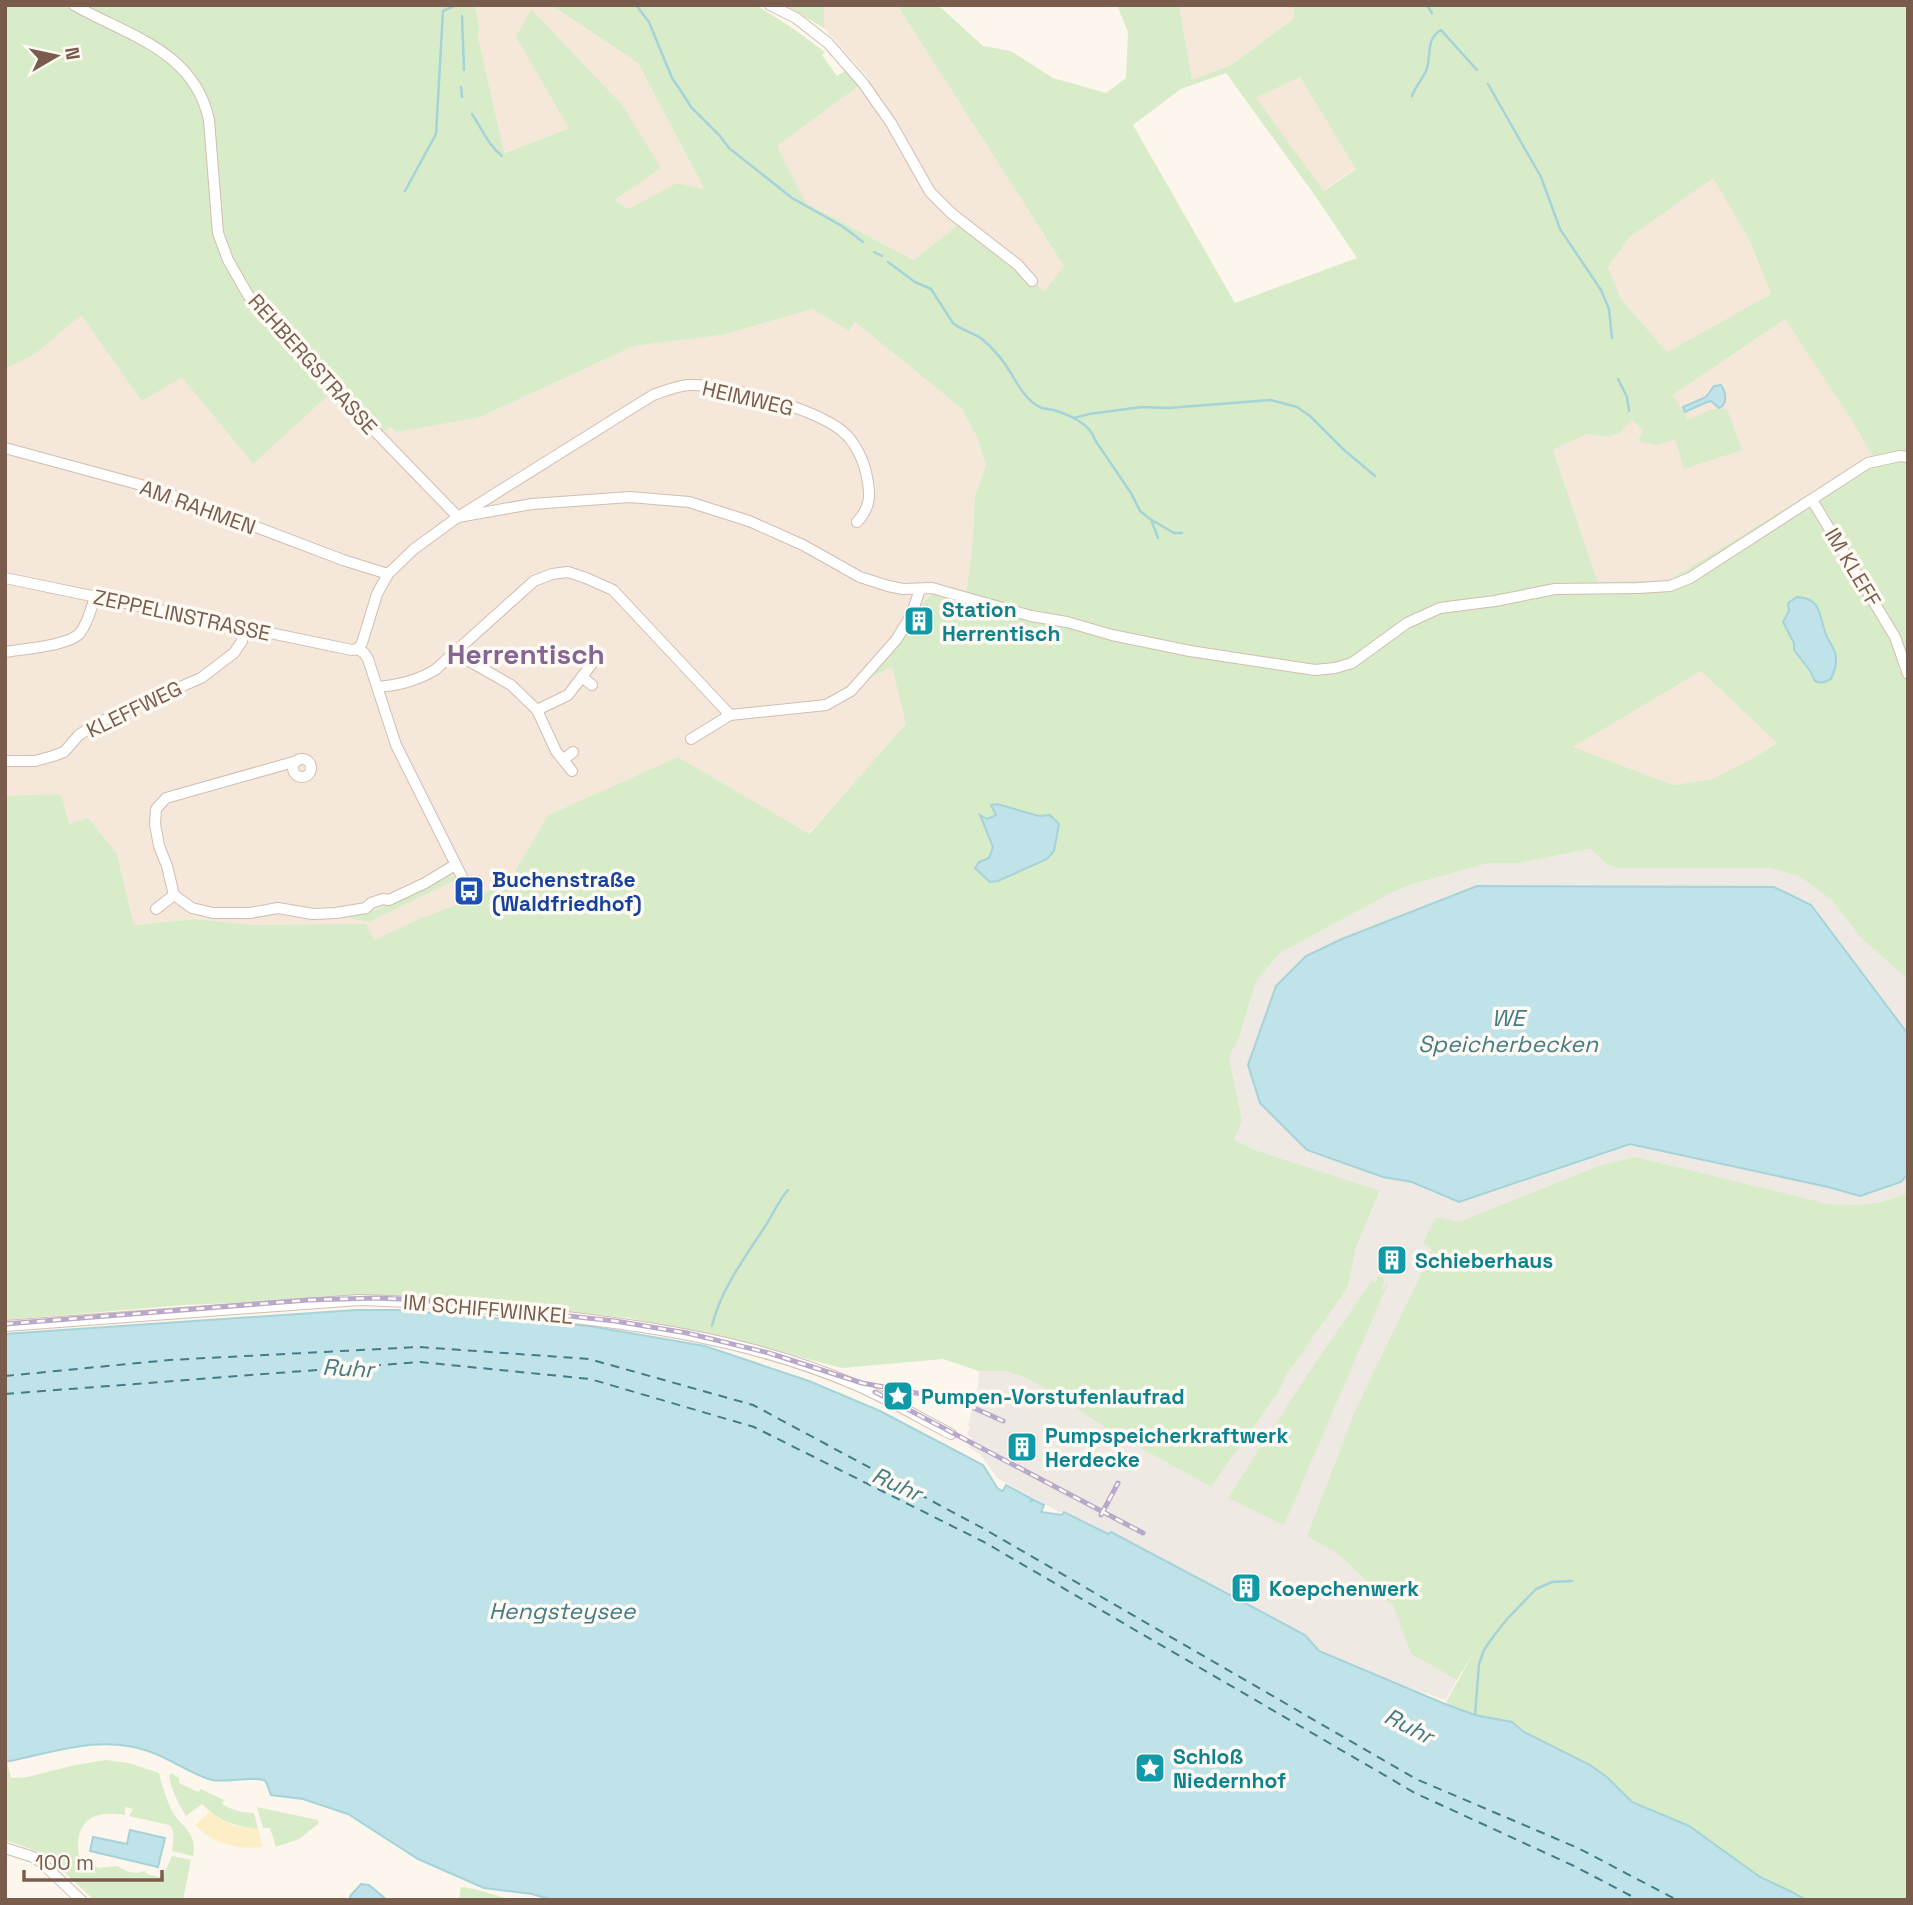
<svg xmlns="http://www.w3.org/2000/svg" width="1913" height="1905" font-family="'Space Grotesk',sans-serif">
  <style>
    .residential { fill: #f5e8da }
    .industrial { fill: #efe9e4 }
    .green { fill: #d8ecc9; fill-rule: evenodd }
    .sand { fill: #fcefc7 }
    .water { fill: #bfe3e8; stroke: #a5d3da; stroke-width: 2 }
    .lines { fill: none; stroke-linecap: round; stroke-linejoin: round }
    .stream { stroke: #a5d3da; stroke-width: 2.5 }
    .ferry { stroke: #437c86; stroke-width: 2; stroke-dasharray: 9 7; stroke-linecap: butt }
    .street-casing { stroke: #d1beb0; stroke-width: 12 }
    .street { stroke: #fff; stroke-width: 10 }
    .rail-casing { stroke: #b9a8c9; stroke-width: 5 }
    .rail { stroke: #fffaf3; stroke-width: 2.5; stroke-dasharray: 8; stroke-linecap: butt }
    .labels { text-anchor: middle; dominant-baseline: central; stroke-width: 7; stroke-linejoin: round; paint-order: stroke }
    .street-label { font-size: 21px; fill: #7a5c4d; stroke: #fffaf3 }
    .culture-label { font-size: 21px; font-weight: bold; fill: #0d838f; stroke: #fffaf3; text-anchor: start }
    .transit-label { font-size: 21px; font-weight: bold; fill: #164399; stroke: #fffaf3; text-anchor: start }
    .water-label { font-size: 23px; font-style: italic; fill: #437c86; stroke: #fffaf3 }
    .district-label { font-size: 28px; font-weight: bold; fill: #846695; stroke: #fffaf3 }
  </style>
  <rect width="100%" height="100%" fill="#fdf6ec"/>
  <g class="residential">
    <polygon points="475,5 551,5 638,63 704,190 677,184 628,209 614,201 660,168 569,128 503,153 478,37 479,24"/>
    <polygon points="824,5 897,5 1064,266 1044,291 1032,281 915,260 806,203 777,146 859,85 870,80 824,28"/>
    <polygon points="1179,5 1294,5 1293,19 1231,65 1192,81"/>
    <polygon points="1300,77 1356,168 1323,191 1255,98"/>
    <polygon points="1713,177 1750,241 1771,294 1667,352 1621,299 1608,267 1630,237"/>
    <polygon points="120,243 396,432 478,418 634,346 722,335 812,309 849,331 855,322 961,408 976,435 986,465 975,495 972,551 965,602 937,595 930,595 924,601 903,639 873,675 892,667 907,724 808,834 678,757 548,815 510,880 472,899 421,918 374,940 195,919 134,925 117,854 69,825 5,796 5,369 36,353"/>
    <polygon points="1785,319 1852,421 1872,455 1669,580 1598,582 1553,450 1587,434 1606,437 1632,420 1643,430 1639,440 1712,409 1688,419 1673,395"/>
    <polygon points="1701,671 1777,743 1755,757 1712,779 1673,785 1572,747"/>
  </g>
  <polygon class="industrial" points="1592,849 1608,865 1618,868 1768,868 1799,876 1833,901 1860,937 1908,980 1908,1192 1897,1197 1861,1206 1829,1204 1636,1157 1601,1165 1459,1222 1431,1248 1307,1535 1338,1554 1393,1606 1411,1654 1457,1680 1446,1700 1409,1688 1319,1651 1305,1635 1111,1532 1108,1534 1064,1512 1059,1512 997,1478 981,1455 968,1447 972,1438 967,1435 970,1427 968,1425 978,1386 979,1371 1005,1371 1024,1377 1058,1395 1108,1430 1211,1487 1279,1391 1286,1376 1348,1287 1356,1247 1380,1192 1255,1150 1234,1140 1242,1119 1229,1057 1239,1038 1256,981 1280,953 1391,893 1410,885 1489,863 1519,863"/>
  <g class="green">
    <path d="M5,5H475L479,24L478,37L504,153L569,128L516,37L531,9L623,106L661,168L615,200L628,209L677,183L704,189L638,63L551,5H756L791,27L825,52L822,55L837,76L845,71L860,85L777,146L806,203L914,260L963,221L1044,291L1064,266L897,5H938L983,46L1011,51L1053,78L1106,93L1126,78L1128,32L1117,5H1179L1192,80L1231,65L1293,19L1294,5H1908V664L1899,668L1908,684V980L1860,937L1833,901L1799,876L1768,868H1618L1608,865L1591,849L1519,863H1489L1410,885L1391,893L1280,953L1256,981L1239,1038L1229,1057L1242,1120L1234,1140L1255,1150L1380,1191L1356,1247L1348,1287L1286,1376L1279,1391L1211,1487L1108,1430L1058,1395L1024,1377L1005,1371H979L943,1359L842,1368L738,1341L629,1318L409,1296L184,1305L5,1320V796L61,794L69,824L88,818L117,854L134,925L195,919L252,925L366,924L374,940L421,918L472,899L510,880L548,815L678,757L809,834L906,724L892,667L871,677L903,639L924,601L931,595H937L965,602L972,551L975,495L986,465L976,435L961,408L855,322L849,331L812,309L722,335L634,346L478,418L396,432L390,427L380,434L335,389L253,464L182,377L142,401L81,315L35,354L5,369ZM1226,73L1316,197L1357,258L1235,303L1133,125L1181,89ZM1300,77L1356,169L1324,191L1256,98ZM1713,178L1750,241L1771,294L1667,352L1621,299L1608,267L1630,237ZM1785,319L1852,421L1872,455L1669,580L1598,582L1553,450L1587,434L1606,437L1619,433L1632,420L1643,430L1638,441L1658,445L1675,439L1684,469L1742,450L1727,409H1712L1688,419L1673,395ZM1788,607L1820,614C1822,621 1823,629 1827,636C1836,655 1839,658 1831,679L1811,675L1794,650L1795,643L1783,622L1784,618L1788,615ZM1701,671L1777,743L1755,757L1712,779L1673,785L1573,747ZM1008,807L1031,813L1059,824L1054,851L1047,859L998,881L990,882L979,862L989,858L993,847L981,816L987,819Z"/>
    <polygon points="785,5 824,5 824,28"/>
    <polygon points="446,875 453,876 455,880 369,922 352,919 352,915 376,910"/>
    <path d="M1636,1157L1829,1204C1858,1206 1881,1205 1908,1192V1900H1806L1790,1890L1760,1877L1689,1826L1632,1802L1608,1778L1590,1765L1524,1732L1512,1722L1475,1715L1445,1704L1476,1649L1457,1680L1411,1654L1393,1606L1338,1554L1307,1536L1356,1409L1410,1297L1431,1249L1423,1243L1436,1217L1459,1222L1601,1165Z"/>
    <polygon points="1378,1276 1385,1278 1382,1288 1384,1289 1386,1282 1388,1283 1284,1525 1228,1498 1302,1383 1374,1277 1373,1281 1375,1283"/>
    <path d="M106,1760L129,1763L159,1773C162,1786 166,1799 172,1811C182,1828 198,1833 193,1856L172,1851C173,1843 176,1831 169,1825L129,1816L133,1809L125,1807V1815C101,1811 81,1815 78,1842C78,1850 78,1856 82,1863L93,1864L98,1868L117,1866L129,1872L137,1873L145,1871L147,1874L162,1878L172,1856L191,1860L183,1900H94L45,1854L5,1840V1762H7L11,1778L27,1777L75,1765Z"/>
    <path d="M171,1773L179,1778V1783L198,1792L201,1789L224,1800L222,1804C232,1810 242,1813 254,1813L258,1829C235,1826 218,1821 202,1804L186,1816C178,1803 172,1791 169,1776Z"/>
    <polygon points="257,1807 318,1820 319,1823 299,1839 276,1847 270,1828 263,1828"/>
    <polygon points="461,1887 474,1889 513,1900 459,1900"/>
  </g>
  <path class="sand" d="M209,1812L232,1825L258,1829L263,1847C237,1850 213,1844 195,1825Z"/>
  <g class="water">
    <path d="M1721,385C1726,392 1728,404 1719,408L1711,401L1707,402L1685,412L1683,407L1706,397L1714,386Z"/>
    <path d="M1797,597C1821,598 1819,614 1825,632C1828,641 1835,648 1836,657C1837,665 1834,672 1831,679C1825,682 1821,684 1815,681L1810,671L1794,650V643L1783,622L1789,611L1788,603Z"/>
    <polygon points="997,804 1039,816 1050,815 1059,824 1054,851 1047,859 998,881 990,882 975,868 979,862 989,858 993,847 980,815 987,819 996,815 991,805"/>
    <polygon points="1477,886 1774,887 1811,905 1908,1034 1908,1174 1901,1182 1860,1196 1828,1187 1630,1144 1459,1202 1412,1182 1383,1177 1307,1150 1260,1103 1248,1065 1276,986 1306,956 1342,939"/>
    <path d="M356,1310H399L589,1326L705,1346L809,1381L880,1411L983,1465L998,1489L1003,1491L1006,1485L1032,1499L1031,1501L1034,1500L1044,1505L1041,1512L1062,1515L1064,1512L1108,1534L1111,1532L1305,1635L1319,1651L1445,1704L1475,1715L1512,1722L1524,1732L1590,1765L1608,1778L1632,1802L1689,1826L1760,1877L1790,1891L1806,1900H553L532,1894L484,1888L418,1859L348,1814L303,1799L271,1795C269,1791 268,1784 265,1781C258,1775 224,1783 212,1780C190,1774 170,1758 148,1751C100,1734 53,1753 5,1762V1334Z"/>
    <polygon points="130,1830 165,1838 158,1867 90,1851 93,1837 127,1844"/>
    <polygon points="361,1884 369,1885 387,1900 349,1900 351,1895"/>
  </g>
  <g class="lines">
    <g class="stream">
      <polyline points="636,5 649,22 672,78 681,91 691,107 720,136 729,148 792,198 842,226 863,242"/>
      <polyline points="1427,5 1432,13"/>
      <polyline points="462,16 464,70"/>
      <polyline points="1488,84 1541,177 1560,229 1601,290 1609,309 1612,338"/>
      <polyline points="461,87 462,97"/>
      <path d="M1412,96C1415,87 1422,80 1426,71C1432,56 1425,39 1441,30L1477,70"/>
      <path d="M472,114C482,129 488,145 502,156"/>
      <polyline points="405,191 436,134 443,11 456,5"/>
      <polyline points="874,252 882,256"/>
      <path d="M888,262L915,282L931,289L953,323C962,331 973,332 982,339C987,343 993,349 997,354C1013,370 1020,399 1042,408C1045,409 1049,409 1053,410C1068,414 1091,424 1095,440L1131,493L1140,511L1150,519L1174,533H1182"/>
      <polyline points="1618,379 1627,397 1629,411"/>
      <polyline points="1074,418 1089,414 1142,407 1168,408 1271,400 1297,407 1310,416 1343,449 1375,476"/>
      <polyline points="1152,522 1158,538"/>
      <path d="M712,1326C721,1289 744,1259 764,1228C773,1215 778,1201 788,1190"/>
      <polyline points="1475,1715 1479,1664 1484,1650 1495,1634 1508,1618 1536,1589 1552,1582 1572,1581"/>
    </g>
    <g class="ferry">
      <polyline points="5,1376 169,1360 419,1347 589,1359 753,1405 986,1530 1416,1779 1578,1848 1677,1900"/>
      <polyline points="5,1394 420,1362 590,1379 754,1427 984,1542 1415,1793 1574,1866 1639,1900"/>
    </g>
    <g class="street-casing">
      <g id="street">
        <path d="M74,5C128,36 194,50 209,120L218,233L228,260L248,295L277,330L458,517L653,395C665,391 676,386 689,385C725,384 814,408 842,431C855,441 864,461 867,477C871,496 870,508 857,522"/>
        <polyline points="770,5 796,18 828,43 863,83 891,123 930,192 951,213 1018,265 1032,281"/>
        <polyline points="5,448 156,489 343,560 388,574"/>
        <polyline points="1812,500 1895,637 1908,674"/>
        <polyline points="5,578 352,650 358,649"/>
        <polyline points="358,649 362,643 377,594 388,574 414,549 458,517 532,504 630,497 689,502 749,521 803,545 860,577 888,586 903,589 932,588 1031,616 1067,622 1112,635 1190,651 1315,670 1335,668 1352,663 1407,623 1440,608 1495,601 1555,589 1638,588 1670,586 1690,578 1868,463 1900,456 1908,457"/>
        <polyline points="358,649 364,653 368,659 396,745 466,885"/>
        <path d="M5,652C22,649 69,646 80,633C88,623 91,609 95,597"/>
        <polyline points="455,653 511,685 537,710 556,751 572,771"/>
        <polyline points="582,677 592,685"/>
        <path d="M378,687C399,685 416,681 435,670L534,581L552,574L568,572L586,578L613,590L730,715"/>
        <polyline points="537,710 568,695 594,661"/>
        <polyline points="691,739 730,715 826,705 851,691 896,640 911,616 920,589"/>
        <circle cx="302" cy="768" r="9"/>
        <polyline points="563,760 573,752"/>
        <polyline points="5,761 35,761 53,756 64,752 79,735 97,723 201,678 234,653 242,641 241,628"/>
        <polyline points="174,895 167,866 159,846 155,824 156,809 166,798 297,761"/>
        <polyline points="156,909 174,895 192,908 213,913 250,913 278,908 313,914 336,913 366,908 371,903 383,899 389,900 425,883 455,865"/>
        <path d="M5,1326L359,1300C412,1301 465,1306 518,1312C633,1323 750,1339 856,1385C888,1399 920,1418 951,1434"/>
        <polyline points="5,1848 33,1857 41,1862 81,1900"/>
      </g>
    </g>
    <use href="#street" class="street"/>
    <g class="rail-casing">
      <g id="rail">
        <polyline points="5,1324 308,1300 377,1298 421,1300 615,1321 687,1333 769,1353 862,1383 949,1399 974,1408 1003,1421"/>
        <polyline points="875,1392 1143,1533"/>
        <polyline points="1101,1515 1118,1483"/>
      </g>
    </g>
    <use href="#rail" class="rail"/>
  </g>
  <defs>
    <g id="building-square" transform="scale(1.575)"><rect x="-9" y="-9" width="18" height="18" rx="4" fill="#0f9aa8" stroke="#fffaf3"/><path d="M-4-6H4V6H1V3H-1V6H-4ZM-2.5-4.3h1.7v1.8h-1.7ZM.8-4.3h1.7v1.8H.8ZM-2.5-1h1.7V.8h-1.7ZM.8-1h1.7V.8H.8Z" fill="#fff"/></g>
    <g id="bus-square" transform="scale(1.575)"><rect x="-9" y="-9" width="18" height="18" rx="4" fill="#1a4fb4" stroke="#fffaf3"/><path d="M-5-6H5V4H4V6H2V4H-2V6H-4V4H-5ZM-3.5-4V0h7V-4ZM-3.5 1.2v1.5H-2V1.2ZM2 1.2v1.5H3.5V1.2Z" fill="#fff"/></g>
    <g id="sight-square" transform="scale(1.575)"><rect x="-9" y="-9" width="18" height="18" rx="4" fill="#0f9aa8" stroke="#fffaf3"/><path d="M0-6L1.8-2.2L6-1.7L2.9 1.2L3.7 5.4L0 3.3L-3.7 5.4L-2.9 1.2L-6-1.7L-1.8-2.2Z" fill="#fff"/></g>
  </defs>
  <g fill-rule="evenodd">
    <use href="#building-square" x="919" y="621"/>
    <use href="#bus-square" x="469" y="891"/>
    <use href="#building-square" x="1392" y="1260"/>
    <use href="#sight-square" x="898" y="1396"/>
    <use href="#building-square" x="1022" y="1447"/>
    <use href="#building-square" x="1246" y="1588"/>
    <use href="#sight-square" x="1150" y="1768"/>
  </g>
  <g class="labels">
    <g class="street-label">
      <text transform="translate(313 364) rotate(48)">REHBERGSTRASSE</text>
      <text transform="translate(748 398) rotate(13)">HEIMWEG</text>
      <text transform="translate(198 507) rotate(20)">AM RAHMEN</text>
      <text transform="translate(1853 567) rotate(59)">IM KLEFF</text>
      <text transform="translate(182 615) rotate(12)">ZEPPELINSTRASSE</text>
      <text transform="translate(134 709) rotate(-26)">KLEFFWEG</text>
      <text transform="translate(488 1309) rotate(5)">IM SCHIFFWINKEL</text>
    </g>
    <g class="culture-label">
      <text x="942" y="609">Station<tspan x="942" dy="24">Herrentisch</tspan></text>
      <text x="1415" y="1260">Schieberhaus</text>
      <text x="921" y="1396">Pumpen-Vorstufenlaufrad</text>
      <text x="1045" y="1435">Pumpspeicherkraftwerk<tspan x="1045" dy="24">Herdecke</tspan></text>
      <text x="1269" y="1588">Koepchenwerk</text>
      <text x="1173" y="1756">Schloß<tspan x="1173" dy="24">Niedernhof</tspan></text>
    </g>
    <g class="transit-label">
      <text x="492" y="879">Buchenstraße<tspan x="492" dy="24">(Waldfriedhof)</tspan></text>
    </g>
    <g class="water-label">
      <text x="1508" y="1018">WE<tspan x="1508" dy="26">Speicherbecken</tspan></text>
      <text transform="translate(348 1368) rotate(3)">Ruhr</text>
      <text transform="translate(897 1484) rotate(24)">Ruhr</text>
      <text x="562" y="1611">Hengsteysee</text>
      <text transform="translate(1409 1726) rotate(27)">Ruhr</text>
    </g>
    <g class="district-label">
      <text x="526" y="654">Herrentisch</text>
    </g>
  </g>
  <rect width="1913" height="1905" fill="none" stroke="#7a5c4d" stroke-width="14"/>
  <g transform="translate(56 56) rotate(81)" stroke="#fffaf3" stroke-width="5" paint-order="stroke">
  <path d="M0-5L12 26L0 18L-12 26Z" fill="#7a5c4d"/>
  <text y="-10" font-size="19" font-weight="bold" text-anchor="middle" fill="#7a5c4d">N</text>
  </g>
  <path d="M24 1870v10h138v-10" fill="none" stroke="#7a5c4d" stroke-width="3.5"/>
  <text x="35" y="1870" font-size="21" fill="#7a5c4d" stroke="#fffaf3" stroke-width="5" paint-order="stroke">100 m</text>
</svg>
